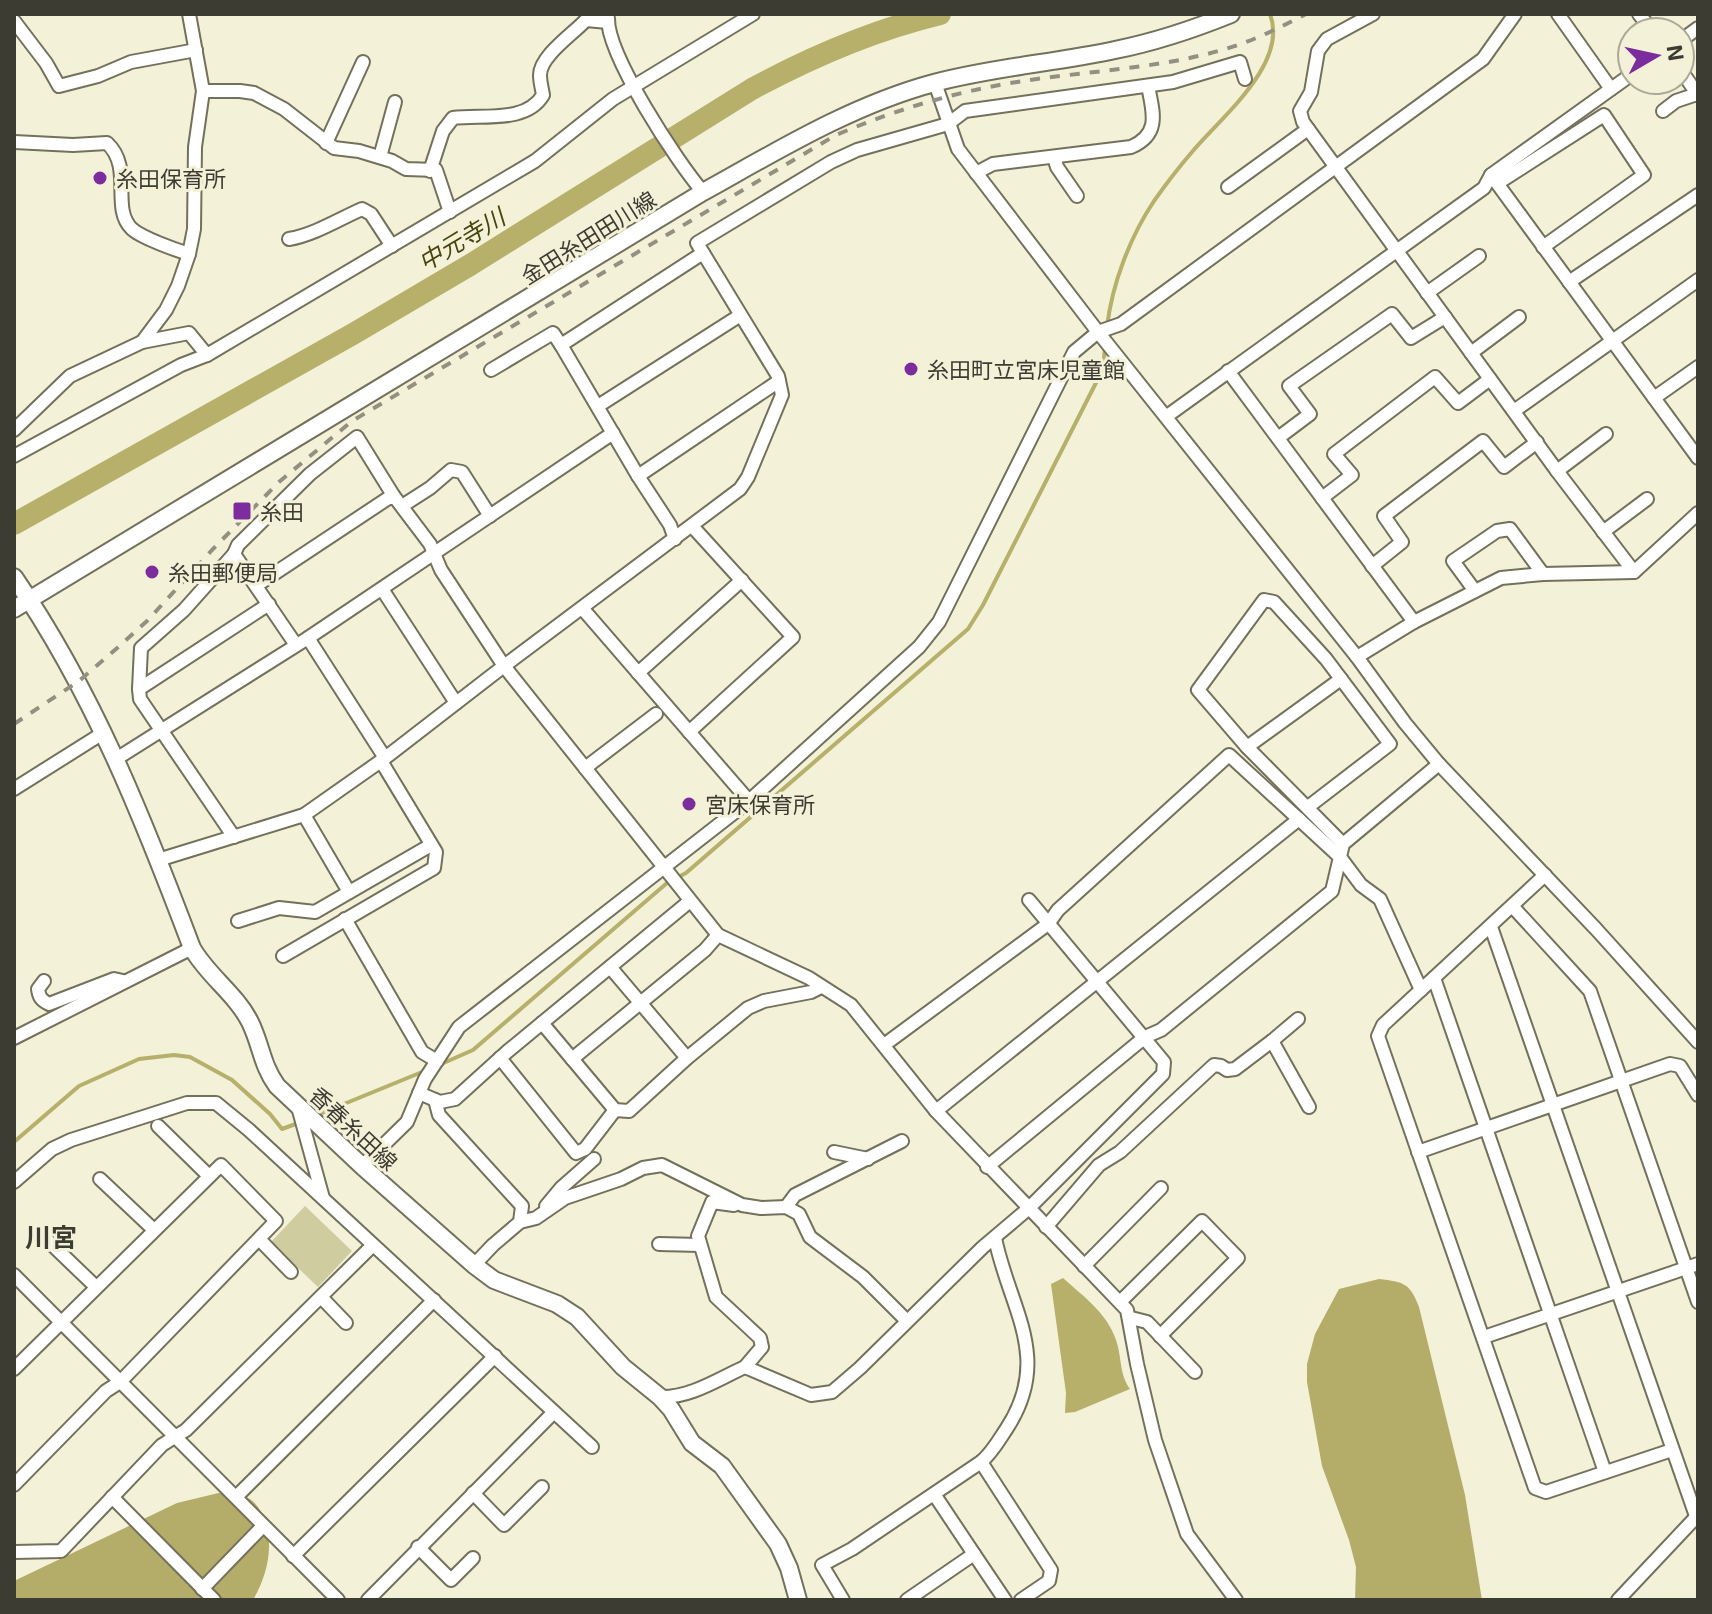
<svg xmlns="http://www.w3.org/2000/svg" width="1712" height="1614" font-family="'Exo 2','Noto Sans JP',sans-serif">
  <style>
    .green { fill: #cfcca0 }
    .forest { fill: #b4ad69 }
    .water { fill: #b6b06b }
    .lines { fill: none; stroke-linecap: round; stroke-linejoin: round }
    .stream { stroke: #b6b06b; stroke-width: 4 }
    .river { stroke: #b6b06b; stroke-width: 22 }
    .minor-casing { stroke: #73715b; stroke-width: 16 }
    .major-casing { stroke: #73715b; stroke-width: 20 }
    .minor { stroke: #fff; stroke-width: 12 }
    .major { stroke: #fff; stroke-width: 16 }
    .rail { stroke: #929180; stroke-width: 4; stroke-dasharray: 10 10; stroke-linecap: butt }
    .poi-dot { fill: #7c2c9d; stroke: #f3f1d8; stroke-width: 3 }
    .labels { text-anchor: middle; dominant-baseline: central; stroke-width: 6; stroke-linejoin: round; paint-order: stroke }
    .poi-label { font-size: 22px; fill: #3d3c33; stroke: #f3f1d8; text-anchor: start }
    .street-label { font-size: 22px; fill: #3d3c33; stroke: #f3f1d8 }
    .water-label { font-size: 24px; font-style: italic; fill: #49440e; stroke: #f3f1d8 }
    .quarter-label { font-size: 26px; font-weight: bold; fill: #3d3c33; stroke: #f3f1d8 }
  </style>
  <rect width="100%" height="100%" fill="#f3f1d8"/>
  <polygon class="green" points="305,1206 352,1251 318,1287 271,1242"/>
  <g class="forest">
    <path d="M1379,1279C1404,1282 1410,1283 1419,1307L1465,1495L1482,1600H1355L1356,1567L1349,1540L1322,1466L1307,1382V1364L1315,1334L1339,1289Z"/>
    <path d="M231,1490C240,1494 252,1498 258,1507C277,1536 269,1573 253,1600H14V1581L177,1503Z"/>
  </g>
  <path class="water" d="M1063,1278C1084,1297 1107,1313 1116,1340C1122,1357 1119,1374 1130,1389L1075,1412L1065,1413L1066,1393L1051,1284Z"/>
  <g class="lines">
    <g class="stream">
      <path d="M1107,327C1112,284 1130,237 1154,201C1166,184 1179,167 1192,152C1220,118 1289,64 1270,14"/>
      <polyline points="439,1065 473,1050 667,883 686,873 968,629 983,605 1103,369 1105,347"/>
      <polyline points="317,1115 427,1070"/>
      <polyline points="14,1142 79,1086 139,1059 174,1055 190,1057 232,1080 270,1114 282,1129 301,1122"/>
    </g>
    <path class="river" d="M14,524L353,334L470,265L752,89C811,57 874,30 940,14"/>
    <g class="minor-casing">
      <g id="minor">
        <polyline points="1373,14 1327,39 1318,51 1311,92 1300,111 1303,122 1557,471 1634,572"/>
        <polyline points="1558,14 1611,89"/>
        <polyline points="1639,14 1653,32"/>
        <path d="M608,18C607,55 677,162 703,192"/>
        <polyline points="14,21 46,63 59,86 98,76 131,62 196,50"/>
        <polyline points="1687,36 1698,28"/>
        <polyline points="1680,69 1698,95"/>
        <polyline points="935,83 958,149 1098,332 1357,657 1405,723 1439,764 1596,929 1698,1042"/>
        <polyline points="203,91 240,91 254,93 284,109 334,148 359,151 392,161 406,169 436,170 450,212"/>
        <polyline points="1663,111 1676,101 1697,94"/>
        <path d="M14,142L73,145L107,143C134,168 110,208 132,229C142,238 176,250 189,254"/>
        <polyline points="326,143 363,62"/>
        <polyline points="380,157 395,102"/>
        <polyline points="1054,157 1057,167 1077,196"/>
        <path d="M430,171L443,131L453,118C481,114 526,124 543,95C542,89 540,82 540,75C540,56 573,34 586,20L608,22"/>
        <path d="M976,173L993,164L1131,147C1161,134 1153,112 1148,86"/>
        <polyline points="1491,175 1698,458"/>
        <polyline points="1498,183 1604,115 1644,175 1543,247"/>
        <polyline points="1228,187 1308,129"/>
        <path d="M289,239C314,235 339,219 362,209L371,214L392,246"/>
        <polyline points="1569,282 1698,195"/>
        <polyline points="1427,293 1479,256"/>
        <polyline points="142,342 166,310 178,286 189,254 194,229 195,147 203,91 189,14"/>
        <polyline points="1471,353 1519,317"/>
        <polyline points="491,370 553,333 561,345"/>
        <polyline points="1228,371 1414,622"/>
        <polyline points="1654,398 1698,367"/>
        <polyline points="598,406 739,316"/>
        <polyline points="1514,411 1698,280"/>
        <polyline points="1167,416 1484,188 1491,175 1632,74"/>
        <polyline points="14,430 70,376 142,342 189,333 207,355 535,161 613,99 753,14"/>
        <polyline points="1278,438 1310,414 1289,386 1392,314 1411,338 1445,317"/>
        <polyline points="14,456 181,365 207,355"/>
        <polyline points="1557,471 1606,434"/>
        <polyline points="638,476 779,381"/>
        <polyline points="1322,498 1352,475 1334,454 1435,377 1458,403 1490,379"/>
        <polyline points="402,506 430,488 451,470 462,472 490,516"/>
        <polyline points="1603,532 1647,499"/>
        <polyline points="675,539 670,525 638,476 561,345 703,253"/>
        <polyline points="1372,566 1402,542 1384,516 1483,441 1504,467 1537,442"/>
        <polyline points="257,585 393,495 430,544 441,570 504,666 718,935 809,978 851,1005 936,1111 1127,1310 1137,1364 1155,1440 1187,1534 1236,1600"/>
        <polyline points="382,589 456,703"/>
        <polyline points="1475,591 1453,561 1497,531 1510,529 1543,574"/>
        <polyline points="582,608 749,801"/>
        <polyline points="308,638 385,758"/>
        <polyline points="296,645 234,554 238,545 310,474 357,437 393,495"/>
        <polyline points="1357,657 1414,622 1501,578 1543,574 1634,572 1698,513"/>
        <polyline points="638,673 742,580"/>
        <polyline points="139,689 141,648 184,610 234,554"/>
        <polyline points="689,732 793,637 692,526"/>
        <polyline points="1247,747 1341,679"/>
        <polyline points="116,759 308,638 613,433"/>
        <polyline points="585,768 656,714"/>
        <polyline points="14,789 103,733"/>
        <polyline points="1308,807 1390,744 1326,659 1274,602 1264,600 1198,690 1247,747 1343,844"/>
        <polyline points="304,815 349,892"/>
        <polyline points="234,837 140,699 139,689 269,604"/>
        <polyline points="158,860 304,815 385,758 504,666 740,489 748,477 782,395 778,376 697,243 831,162 857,150 948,124 965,111 1173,82 1240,62 1245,79"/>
        <polyline points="1545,875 1383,1025 1378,1036 1535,1488 1546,1492 1672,1450"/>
        <polyline points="1513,907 1590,991 1698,1302"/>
        <polyline points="345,919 422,1052 437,1061"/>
        <polyline points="238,921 279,908 315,912 431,845"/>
        <polyline points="1491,927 1696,1516"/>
        <polyline points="283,956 434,868 436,852 381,761"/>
        <polyline points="610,967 687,1058"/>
        <polyline points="1434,978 1605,1472"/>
        <path d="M44,981L38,989C39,997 41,1000 49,1004L114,979L123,981"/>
        <polyline points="1421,990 1380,899 1361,885 1340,857 1343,844 1439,764"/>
        <polyline points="542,1023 615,1110 629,1111 687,1058 748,1008 764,1001 811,992 821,987"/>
        <polyline points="14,1038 192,948"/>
        <polyline points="1272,1041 1298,1019"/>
        <polyline points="884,1045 1048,924 1058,910 1229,755 1340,857 1332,891 1161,1030 1145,1037 987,1167"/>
        <polyline points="500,1058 576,1153 585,1149 615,1110"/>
        <polyline points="572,1059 705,950 718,935"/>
        <polyline points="419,1093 440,1102 455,1099 508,1051 690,901"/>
        <polyline points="435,1100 439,1115 522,1206 520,1222"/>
        <polyline points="298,1107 323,1198"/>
        <polyline points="936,1111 1299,819"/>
        <polyline points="158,1126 209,1176"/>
        <polyline points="834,1152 868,1159"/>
        <polyline points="1418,1152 1670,1064 1680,1066 1698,1095"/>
        <polyline points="362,1166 407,1122 425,1079 459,1027 749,801 919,647 939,622 1074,352 1098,332 1121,324 1483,59 1515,14"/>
        <polyline points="100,1179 154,1230"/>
        <polyline points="14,1182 52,1149 71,1140 187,1103 216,1103 249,1130 592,1447"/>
        <polyline points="734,1205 712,1202 698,1236 716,1297 760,1338 762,1347 745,1367"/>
        <polyline points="546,1206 561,1188 594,1159"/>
        <polyline points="786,1207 795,1195 902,1141"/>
        <polyline points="1046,1227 1099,1165 1120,1152 1214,1065 1221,1066 1227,1070 1235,1069 1272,1041 1309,1107"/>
        <polyline points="43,1236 95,1286"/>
        <polyline points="259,1239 291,1272"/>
        <polyline points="659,1244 700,1245"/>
        <polyline points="474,1265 493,1245 520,1222 536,1218 565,1198 621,1179 643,1168 662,1165 742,1205 761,1208 786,1207 799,1214 810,1237 863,1277 906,1320"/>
        <polyline points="1084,1266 1161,1188"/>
        <polyline points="14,1275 338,1600"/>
        <polyline points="321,1297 346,1323"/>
        <polyline points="1120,1302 1202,1221 1238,1258 1160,1336"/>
        <polyline points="1131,1318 1147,1322 1195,1372"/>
        <polyline points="1484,1337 1698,1264"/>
        <polyline points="14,1369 221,1165 276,1221 120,1382 106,1391 14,1485"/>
        <path d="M660,1397C690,1398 718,1379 745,1367L811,1395L832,1392L860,1368L983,1247L1028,1209L1163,1074L1164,1062L1029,900"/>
        <polyline points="981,1462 1051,1570 1049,1581 1021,1600"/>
        <polyline points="473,1493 504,1525 542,1487"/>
        <polyline points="112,1497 214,1600"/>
        <polyline points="236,1497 434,1300"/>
        <polyline points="418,1547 451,1580 473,1558"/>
        <polyline points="14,1552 61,1551 162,1445 186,1430 373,1245"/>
        <polyline points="974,1554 1005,1600"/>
        <polyline points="293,1556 495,1356"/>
        <polyline points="202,1589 263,1526"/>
        <polyline points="368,1600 554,1412"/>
        <path d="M843,1600L822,1565L852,1549L981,1462C992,1453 999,1440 1007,1428C1053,1357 1009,1308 995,1238"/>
        <polyline points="907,1600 974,1554 934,1494"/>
        <polyline points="1618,1600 1698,1515"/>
      </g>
    </g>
    <g class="major-casing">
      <g id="major">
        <path d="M14,577C93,692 143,818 192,948C207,975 236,994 250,1022C261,1044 262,1066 277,1086L362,1166L474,1265L494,1280L557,1304L577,1317L623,1367L660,1397L671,1409L692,1443L722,1466L778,1544L789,1568L798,1600"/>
        <path d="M14,609L703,192C777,151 852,105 934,83C994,67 1055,63 1115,50C1155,42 1194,29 1231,14"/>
      </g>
    </g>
    <use href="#minor" class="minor"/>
    <use href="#major" class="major"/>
    <path class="rail" d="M14,724L79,681L116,649L147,621L212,550L279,482L352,421L836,135C895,110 954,92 1017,82C1085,71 1156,69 1222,50C1251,42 1279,28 1306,14"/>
  </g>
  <g class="poi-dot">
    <circle cx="100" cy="178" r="8"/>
    <circle cx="911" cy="369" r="8"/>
    <rect x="232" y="501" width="20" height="20" rx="4"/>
    <circle cx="152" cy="572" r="8"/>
    <circle cx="689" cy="804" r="8"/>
  </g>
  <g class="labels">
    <g class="poi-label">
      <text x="116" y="178">糸田保育所</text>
      <text x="927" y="369">糸田町立宮床児童館</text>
      <text x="260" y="511">糸田</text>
      <text x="168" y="572">糸田郵便局</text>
      <text x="705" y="804">宮床保育所</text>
    </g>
    <g class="street-label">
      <text transform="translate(588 237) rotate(-32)">金田糸田田川線</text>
      <text transform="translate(354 1128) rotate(43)">香春糸田線</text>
    </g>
    <g class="water-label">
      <text transform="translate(461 239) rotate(-31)">中元寺川</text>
    </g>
    <g class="quarter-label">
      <text x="51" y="1236">川宮</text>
    </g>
  </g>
  <rect width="1712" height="1614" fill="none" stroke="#3d3c33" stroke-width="32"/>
  <g transform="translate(1656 56) rotate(81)"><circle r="38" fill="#f3f1d8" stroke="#aaa996" stroke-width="2"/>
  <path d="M0-6L14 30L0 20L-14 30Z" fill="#7c2c9d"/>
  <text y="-12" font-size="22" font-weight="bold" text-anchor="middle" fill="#3d3c33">N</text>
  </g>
</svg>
